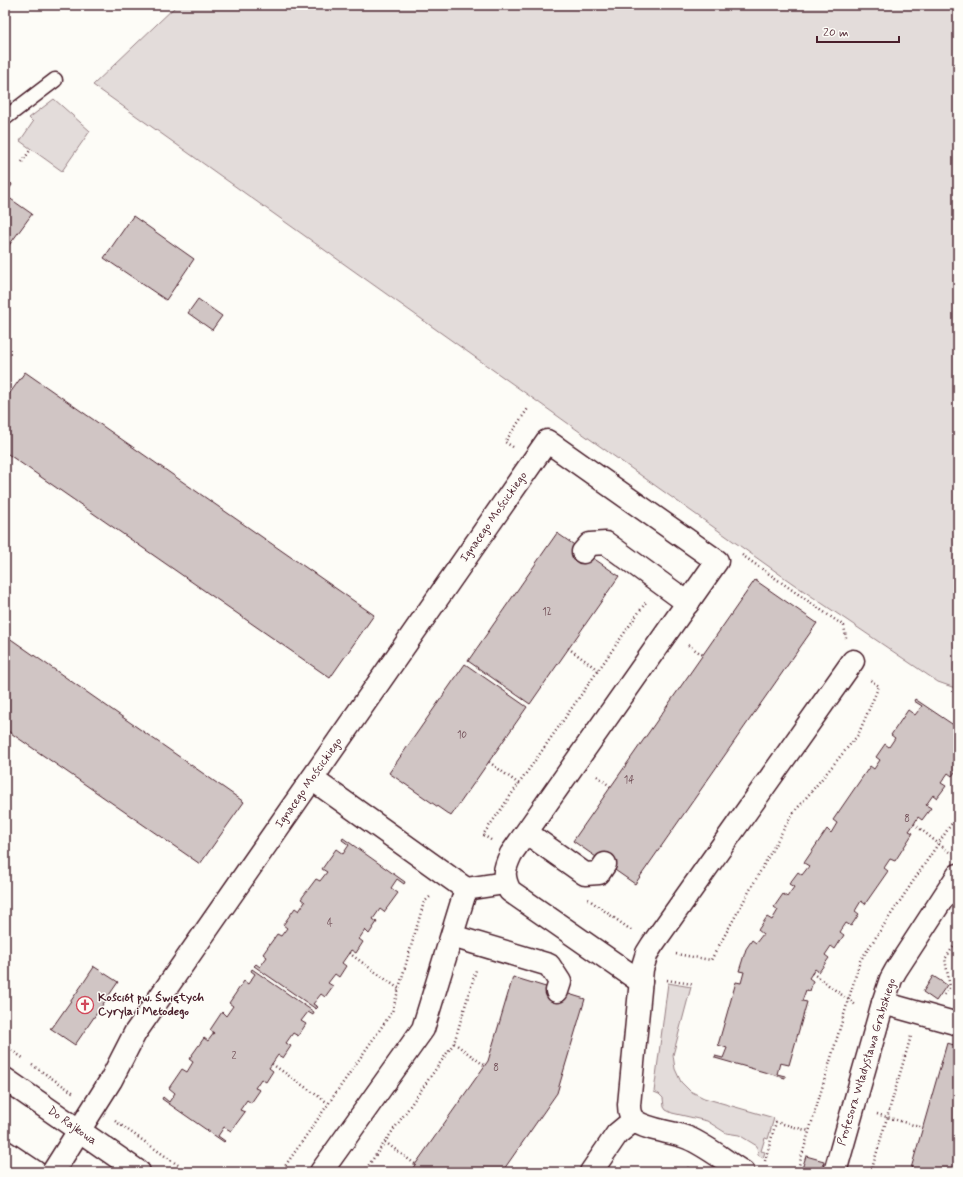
<svg xmlns="http://www.w3.org/2000/svg" width="963" height="1177" font-family="Mynerve,sans-serif">
  <style>
    .green { fill: #e3dcda; stroke: #967e82 }
    .building { fill: #d0c5c4; stroke: #4a1f2b }
    .lines { fill: none; stroke-linecap: round; stroke-linejoin: round }
    .service-casing { stroke: #4a1f2b; stroke-width: 17 }
    .minor-casing { stroke: #4a1f2b; stroke-width: 25 }
    .tertiary-casing { stroke: #4a1f2b; stroke-width: 25 }
    .path { stroke: #4a1f2b; stroke-width: 2.5; stroke-dasharray: 1 3; stroke-linecap: butt }
    .service { stroke: #fdfcf7; stroke-width: 14 }
    .minor { stroke: #fdfcf7; stroke-width: 22 }
    .tertiary { stroke: #fdfcf7; stroke-width: 22 }
    .labels { text-anchor: middle; dominant-baseline: central; stroke-width: 3; stroke-linejoin: round; paint-order: stroke }
    .number-label { font-size: 10px; fill: #6c4851 }
    .street-label { font-size: 12px; fill: #4a1f2b; stroke: #fdfcf7 }
    .poi-label { font-size: 12px; font-weight: bold; fill: #4a1f2b; stroke: #fdfcf7; text-anchor: start }
  </style>
  <rect width="100%" height="100%" fill="#fdfcf7"/>
  <filter id="ink" filterUnits="userSpaceOnUse"><feTurbulence type="fractalNoise" baseFrequency=".025" numOctaves="2"/><feDisplacementMap in="SourceGraphic" scale="8" xChannelSelector="R" yChannelSelector="G"/><feConvolveMatrix kernelMatrix="1 2 1 2 8 2 1 2 1" color-interpolation-filters="sRGB"/></filter>
  <g filter="url(#ink)">
    <g class="green">
      <polygon points="177,5 958,5 958,689 938,682 792,583 93,85"/>
      <polygon points="54,99 90,131 62,171 20,141 33,122 29,118"/>
      <polygon points="668,983 691,987 673,1055 675,1069 681,1082 690,1091 704,1098 774,1118 768,1139 765,1138 761,1151 765,1152 763,1158 758,1155 757,1146 739,1135 726,1133 707,1121 672,1113 666,1110 664,1107 663,1098 659,1094 654,1092"/>
    </g>
    <g class="building">
      <polygon points="5,183 9,186 11,183 12,185 5,195"/>
      <polygon points="5,195 32,214 7,248 5,247"/>
      <polygon points="133,216 194,259 166,300 104,258"/>
      <polygon points="198,299 222,316 212,330 188,313"/>
      <polygon points="25,372 374,615 330,678 5,452 5,400"/>
      <polygon points="557,533 619,576 530,704 468,661"/>
      <polygon points="755,580 817,623 635,884 573,841"/>
      <polygon points="5,635 244,802 200,864 5,729"/>
      <polygon points="465,664 527,707 451,816 389,773"/>
      <polygon points="915,699 958,728 958,768 952,776 948,773 941,783 946,786 937,798 933,795 926,805 931,808 922,820 918,817 914,824 909,831 913,833 895,861 890,859 884,868 888,871 865,904 861,901 855,911 859,914 851,926 846,923 840,932 844,935 835,949 831,946 825,955 829,958 819,972 815,969 809,978 813,981 810,991 806,990 802,1001 807,1002 789,1065 780,1063 777,1074 785,1076 785,1078 715,1058 715,1056 723,1058 727,1048 718,1045 736,982 741,983 744,972 739,971 746,949 752,940 756,943 763,934 758,930 767,917 772,920 778,910 774,907 783,894 787,897 794,887 789,884 798,872 802,875 809,866 804,863 827,829 831,833 837,823 833,820 870,766 874,769 880,760 876,757 885,744 889,747 895,738 891,735 908,710 915,715 922,706 914,701"/>
      <polygon points="343,838 405,882 404,884 397,879 391,888 398,893 384,912 380,909 373,919 377,922 369,934 365,930 359,939 363,942 356,953 351,950 342,963 346,966 339,977 335,974 328,983 333,986 325,997 321,994 313,1004 318,1007 316,1009 254,966 256,964 260,967 267,957 263,954 277,934 281,936 287,928 283,925 295,908 299,911 305,902 301,899 316,879 320,881 327,872 322,869 336,849 343,854 349,845 342,840"/>
      <polygon points="93,966 118,982 75,1045 50,1028 52,1028 84,982 94,967"/>
      <polygon points="252,969 314,1012 313,1015 308,1012 301,1021 306,1024 298,1036 293,1033 286,1043 291,1046 283,1058 278,1055 269,1068 273,1071 266,1082 261,1079 255,1088 260,1090 251,1103 247,1100 240,1110 245,1112 231,1131 224,1127 218,1136 225,1141 224,1142 162,1099 163,1097 169,1102 175,1093 169,1088 182,1069 187,1072 193,1062 189,1059 204,1038 208,1041 214,1033 210,1030 222,1012 226,1016 233,1006 229,1003 244,981 248,984 255,974 251,971"/>
      <polygon points="933,976 947,985 936,1001 923,992"/>
      <polygon points="513,977 585,999 557,1093 502,1172 410,1172 488,1061"/>
      <polygon points="947,1043 958,1046 958,1172 910,1172"/>
      <polygon points="806,1156 824,1161 821,1172 801,1172"/>
    </g>
    <g class="lines">
      <g class="service-casing">
        <polyline id="service" points="5,118 55,80"/>
      </g>
      <g class="minor-casing">
        <g id="minor">
          <polyline points="583,552 590,544 606,543 688,603"/>
          <polyline points="312,779 466,889 505,883"/>
          <polyline points="527,833 585,874 599,873 605,864"/>
          <polyline points="452,936 549,965 560,982 557,991"/>
          <polyline points="883,1003 958,1024"/>
          <polyline points="5,1152 35,1172"/>
          <path d="M53,1172L111,1080L135,1033L547,441L717,561L511,854C504,869 502,876 510,891L641,982"/>
          <polyline points="321,1172 423,1029 466,889"/>
          <polyline points="591,1172 617,1134 634,1120"/>
          <path d="M743,1172C725,1161 707,1146 688,1138C672,1131 649,1131 635,1121C630,1117 629,1111 629,1105L642,969L647,953L652,945L853,661"/>
          <polyline points="835,1172 883,1003 891,979 896,970 958,875"/>
        </g>
      </g>
      <g class="tertiary-casing">
        <polyline id="tertiary" points="5,1079 139,1172"/>
      </g>
      <g class="path">
        <polyline points="22,162 31,149"/>
        <polyline points="513,447 505,442 529,407"/>
        <polyline points="742,555 844,626 846,638"/>
        <polyline points="688,645 703,655"/>
        <polyline points="568,648 598,670"/>
        <polyline points="489,762 519,784"/>
        <polyline points="597,776 611,787"/>
        <polyline points="914,824 949,852"/>
        <polyline points="491,840 483,835 646,602"/>
        <polyline points="588,899 631,930"/>
        <polyline points="349,953 399,989"/>
        <polyline points="676,954 711,960 791,816 858,735 879,686 870,680"/>
        <polyline points="812,973 857,1006"/>
        <polyline points="667,980 692,984"/>
        <polyline points="944,995 950,987 945,959 958,940"/>
        <polyline points="454,1043 484,1065"/>
        <polyline points="5,1046 23,1058"/>
        <polyline points="272,1064 328,1103"/>
        <polyline points="32,1065 74,1093"/>
        <polyline points="877,1114 923,1128"/>
        <polyline points="115,1121 188,1172"/>
        <polyline points="385,1142 415,1164"/>
        <polyline points="765,1161 776,1122 809,1131"/>
        <polyline points="281,1172 392,1012 424,902 431,896"/>
        <polyline points="364,1172 454,1043 476,970"/>
        <polyline points="687,1172 689,1166"/>
        <polyline points="797,1172 860,961 958,814"/>
        <polyline points="871,1172 911,1036"/>
      </g>
      <use href="#service" class="service"/>
      <use href="#minor" class="minor"/>
      <use href="#tertiary" class="tertiary"/>
    </g>
  </g>
  <defs>
    <g id="church-ring" transform="scale(0.9)"><circle r="9.5" fill="#fdfcf7" stroke="#d1495b" stroke-width="1.5"/><path d="M-1.2-6h2.4v3.5h3.3v2.4h-3.3V6h-2.4V-.1h-3.3v-2.4h3.3Z" fill="#d1495b"/></g>
  </defs>
  <g fill-rule="evenodd">
    <use href="#church-ring" x="85" y="1005"/>
  </g>
  <g class="labels">
    <g class="number-label">
      <text x="547" y="612">12</text>
      <text x="462" y="735">10</text>
      <text x="629" y="780">14</text>
      <text x="907" y="819">8</text>
      <text x="330" y="923">4</text>
      <text x="234" y="1056">2</text>
      <text x="496" y="1068">8</text>
    </g>
    <g class="street-label">
      <text transform="translate(494 517) rotate(-55)">Ignacego Mościckiego</text>
      <text transform="translate(309 783) rotate(-55)">Ignacego Mościckiego</text>
      <text transform="translate(867 1062) rotate(-73)">Profesora Władysława Grabskiego</text>
      <text transform="translate(72 1126) rotate(35)">Do Rajkowa</text>
    </g>
    <g class="poi-label">
      <text x="98" y="998">Kościół pw. Świętych<tspan x="98" dy="14">Cyryla i Metodego</tspan></text>
    </g>
  </g>
  <rect width="963" height="1177" fill="none" stroke="#fdfcf7" stroke-width="20"/>
  <rect x="10" y="10" width="943" height="1157" fill="none" stroke="#4a1f2b" stroke-width="1.5" filter="url(#ink)"/>
  <path d="M817 36v6h82v-6" fill="none" stroke="#4a1f2b" stroke-width="2"/>
  <text x="823" y="36" font-size="12" fill="#4a1f2b" stroke="#fdfcf7" stroke-width="3" paint-order="stroke">20 m</text>
</svg>
